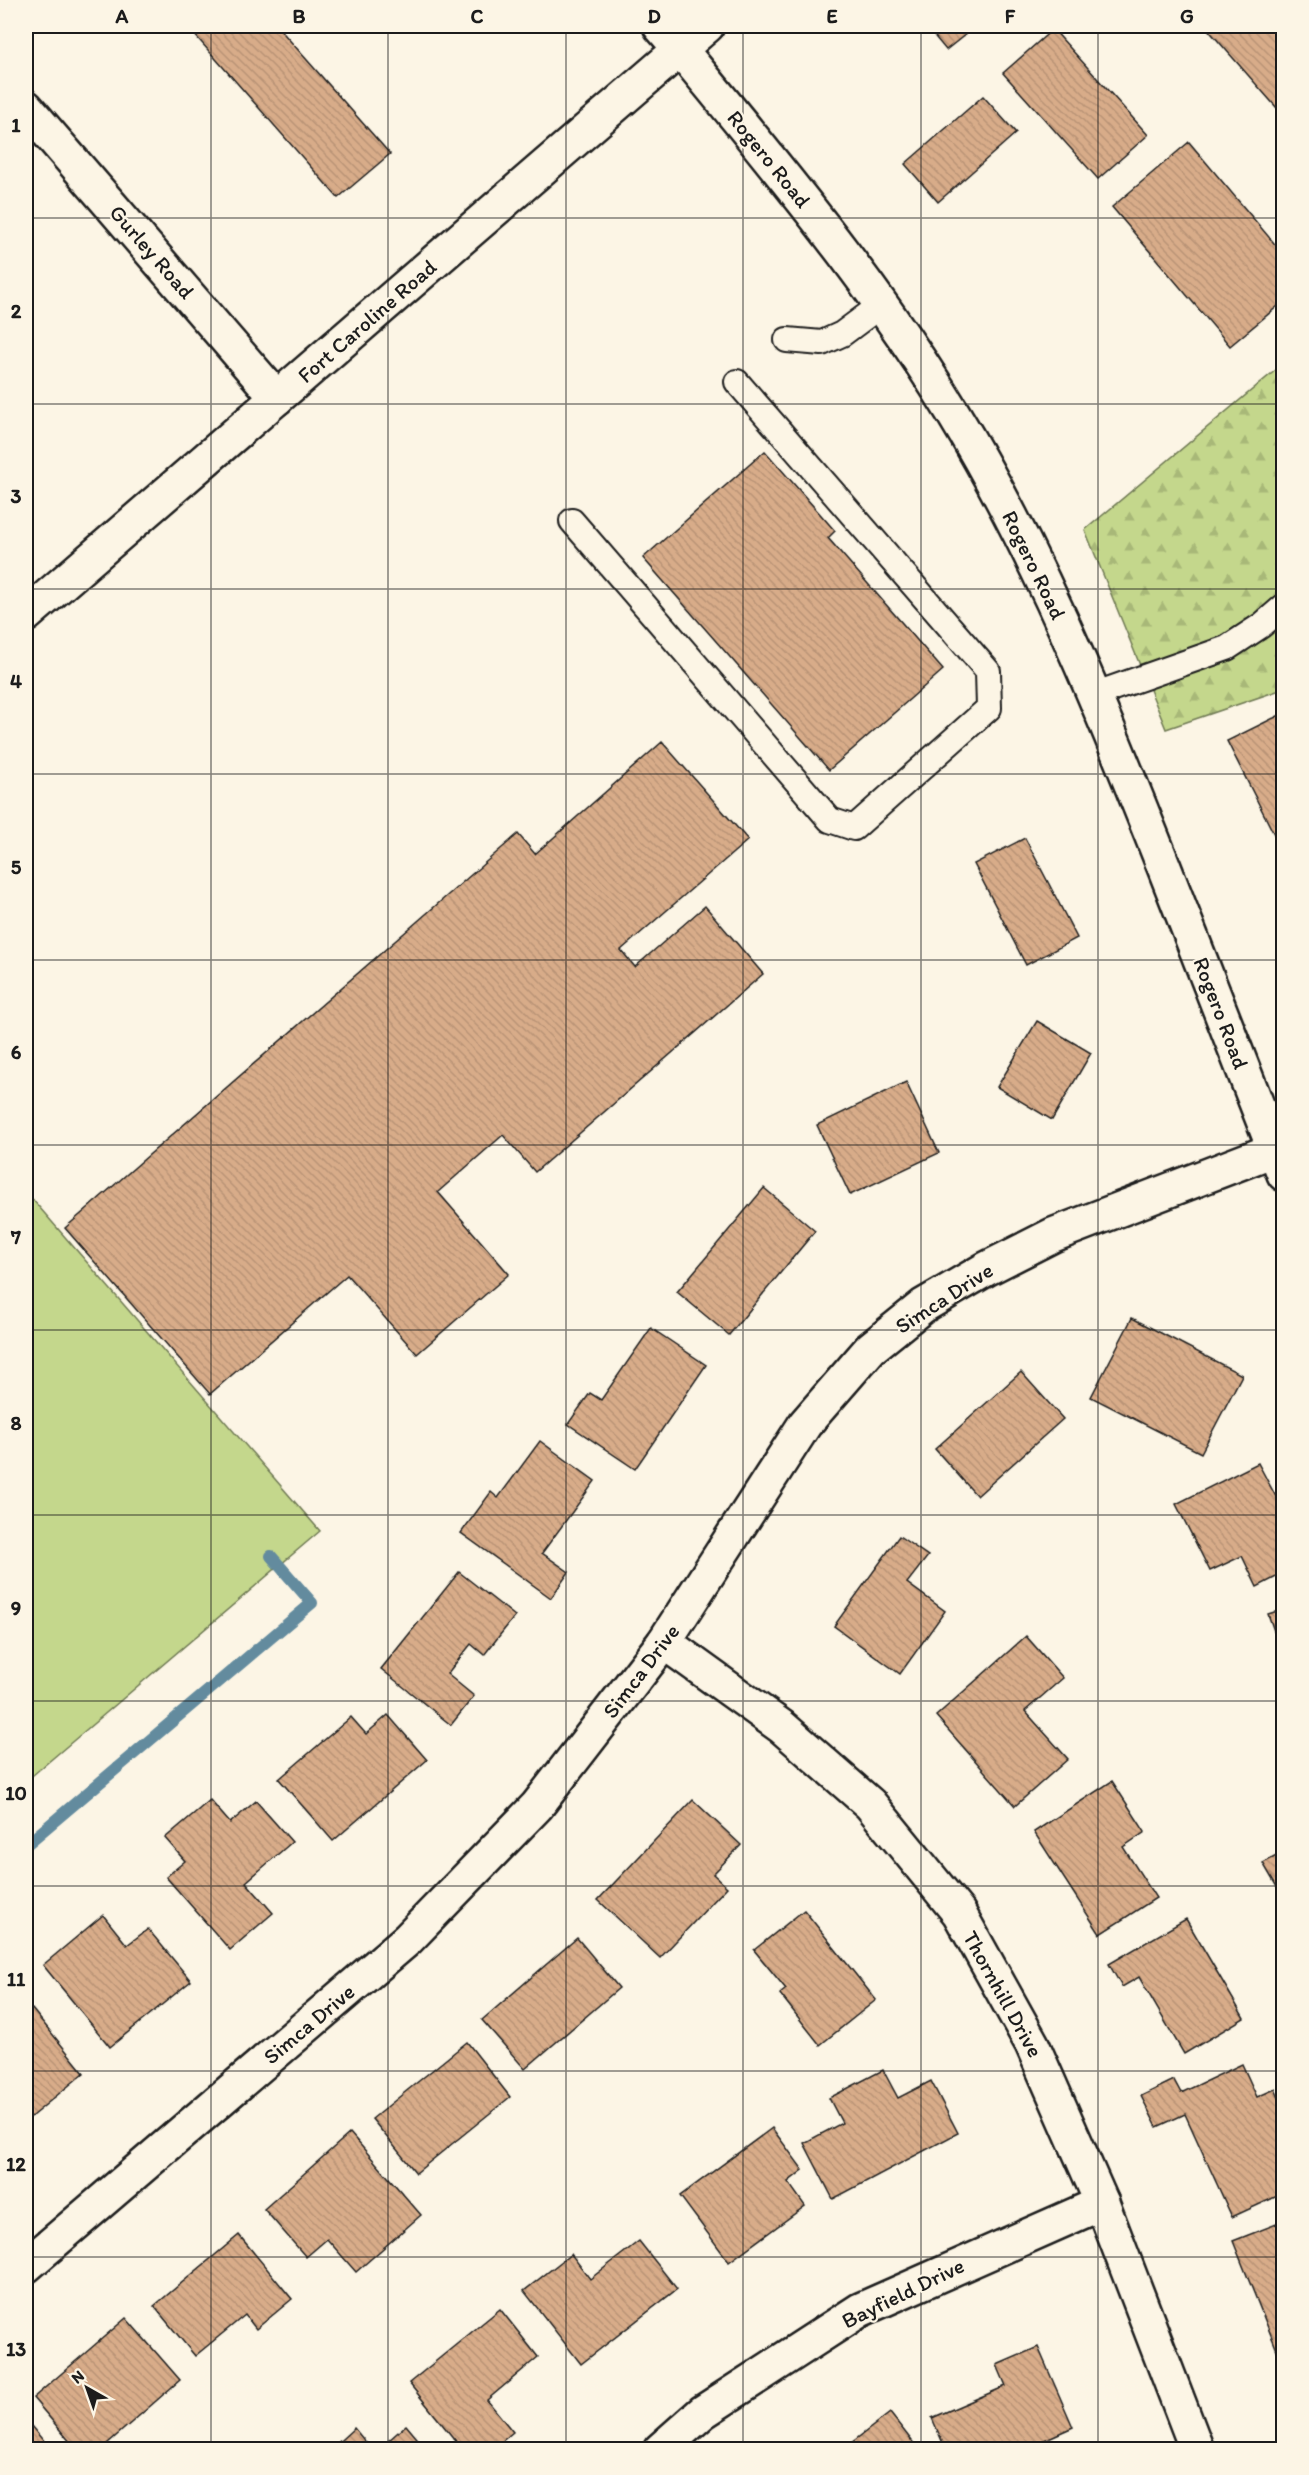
<svg xmlns="http://www.w3.org/2000/svg" width="1309" height="2475" font-family="Itim,sans-serif">
  <style>
    .green { fill: #c4d78c; stroke: #707a54; stroke-width: 1.5 }
    .forest { fill: url(#forest-firs); stroke: #707a54; stroke-width: 1.5 }
    .lines { fill: none; stroke-linecap: round; stroke-linejoin: round }
    .stream { stroke: #638b9e; stroke-width: 12 }
    .building { fill: url(#building-back-hatch); stroke: #1c1c1c; stroke-width: 1.5 }
    .lane-casing { stroke: #1c1c1c; stroke-width: 28 }
    .street-casing { stroke: #1c1c1c; stroke-width: 38 }
    .secondary-casing { stroke: #1c1c1c; stroke-width: 38 }
    .lane { stroke: #fcf5e5; stroke-width: 24 }
    .street { stroke: #fcf5e5; stroke-width: 33 }
    .secondary { stroke: #fcf5e5; stroke-width: 33 }
    .grid { fill: none; stroke: #1c1c1c; stroke-width: 1.5; stroke-opacity: 0.55 }
    .labels { text-anchor: middle; dominant-baseline: central; stroke-width: 4.5; stroke-linejoin: round; paint-order: stroke }
    .street-label { font-size: 22px; fill: #1c1c1c; stroke: #fcf5e5 }
    .neatline { fill: none; stroke: #1c1c1c; stroke-width: 2 }
    .grid-label { font-size: 20px; text-anchor: middle; font-weight: bold; fill: #1c1c1c }
  </style>
  <defs>
    <pattern id="forest-firs" width="22" height="20" patternUnits="userSpaceOnUse" patternTransform="scale(1.5)"><rect width="22" height="20" fill="#c4d78c"/><path d="M5 1l3.5 6h-7zM16 11l3.5 6h-7z" fill="#a8b878"/></pattern>
    <pattern id="building-back-hatch" width="6" height="6" patternUnits="userSpaceOnUse" patternTransform="scale(1.5)"><rect width="6" height="6" fill="#d8ac89"/><path d="M-1 5l2 2M0 0l6 6M5-1l2 2" fill="none" stroke="#b99376"/></pattern>
  </defs>
  <rect width="100%" height="100%" fill="#fcf5e5"/>
  <filter id="ink" filterUnits="userSpaceOnUse"><feTurbulence type="fractalNoise" baseFrequency=".0167" numOctaves="2"/><feDisplacementMap in="SourceGraphic" scale="12" xChannelSelector="R" yChannelSelector="G"/><feConvolveMatrix kernelMatrix="1 2 1 2 8 2 1 2 1" color-interpolation-filters="sRGB"/></filter>
  <g filter="url(#ink)">
    <polygon class="green" points="26,1192 320,1531 26,1781"/>
    <polygon class="forest" points="1283,364 1283,689 1166,729 1085,530"/>
    <g class="lines">
      <polyline class="stream" points="26,1845 312,1603 271,1556"/>
    </g>
    <g class="building">
      <polygon points="187,26 277,26 390,154 338,198"/>
      <polygon points="926,26 976,26 946,50"/>
      <polygon points="1205,26 1284,26 1284,116"/>
      <polygon points="1053,29 1148,135 1098,179 1003,73"/>
      <polygon points="983,96 1016,133 938,202 905,164"/>
      <polygon points="1189,142 1284,255 1284,301 1230,346 1112,207"/>
      <polygon points="765,451 835,531 828,538 943,670 829,770 643,558"/>
      <polygon points="1284,713 1284,839 1278,842 1227,741"/>
      <polygon points="662,742 748,840 621,950 635,967 705,906 763,974 535,1172 503,1135 438,1192 509,1274 417,1354 347,1275 210,1394 65,1228 518,834 535,854"/>
      <polygon points="1025,838 1077,938 1026,965 974,864"/>
      <polygon points="1037,1021 1091,1053 1052,1120 997,1087"/>
      <polygon points="906,1082 939,1153 850,1195 817,1125"/>
      <polygon points="764,1188 815,1231 729,1335 677,1292"/>
      <polygon points="1132,1318 1242,1375 1201,1453 1091,1397"/>
      <polygon points="651,1328 706,1365 635,1469 568,1424 590,1393 601,1400"/>
      <polygon points="1021,1372 1063,1419 977,1496 935,1449"/>
      <polygon points="540,1441 595,1481 542,1553 569,1572 551,1598 461,1533 491,1492 498,1498"/>
      <polygon points="1258,1463 1284,1512 1284,1573 1257,1587 1242,1556 1210,1571 1176,1504"/>
      <polygon points="899,1536 928,1556 907,1583 945,1611 900,1674 834,1626"/>
      <polygon points="459,1572 515,1616 484,1655 471,1644 447,1674 474,1696 451,1725 381,1669"/>
      <polygon points="1284,1609 1284,1659 1268,1614"/>
      <polygon points="1026,1636 1063,1678 1025,1711 1068,1759 1015,1806 936,1716"/>
      <polygon points="388,1715 427,1760 333,1841 279,1779 351,1717 366,1734"/>
      <polygon points="1112,1781 1145,1832 1123,1847 1156,1898 1100,1934 1034,1832"/>
      <polygon points="210,1800 230,1823 256,1801 292,1842 246,1882 273,1913 230,1950 166,1877 185,1861 165,1838"/>
      <polygon points="693,1800 741,1845 713,1874 727,1887 660,1958 598,1900"/>
      <polygon points="1284,1852 1284,1899 1263,1863"/>
      <polygon points="804,1910 876,2000 820,2045 780,1994 786,1989 754,1950"/>
      <polygon points="103,1915 127,1945 148,1929 191,1981 110,2047 43,1965"/>
      <polygon points="1186,1919 1244,2018 1184,2054 1139,1977 1122,1987 1109,1964"/>
      <polygon points="577,1938 619,1988 525,2069 482,2020"/>
      <polygon points="32,2009 84,2073 26,2121 26,2014"/>
      <polygon points="467,2042 510,2097 416,2173 372,2119"/>
      <polygon points="1242,2064 1257,2097 1275,2089 1284,2108 1284,2193 1232,2217 1185,2114 1157,2127 1141,2096 1174,2080 1181,2093"/>
      <polygon points="883,2070 898,2098 931,2081 958,2133 833,2199 804,2143 842,2123 829,2098"/>
      <polygon points="772,2128 803,2170 788,2182 805,2206 729,2262 680,2196"/>
      <polygon points="350,2133 421,2215 356,2272 327,2239 306,2257 264,2209"/>
      <polygon points="1284,2221 1284,2353 1279,2355 1233,2241"/>
      <polygon points="239,2235 292,2299 256,2329 245,2315 195,2356 154,2306"/>
      <polygon points="639,2241 677,2289 581,2364 524,2291 571,2254 590,2279"/>
      <polygon points="500,2309 538,2357 487,2400 513,2432 492,2450 463,2450 409,2383"/>
      <polygon points="126,2318 180,2380 100,2450 77,2450 33,2398"/>
      <polygon points="1038,2347 1073,2427 1022,2450 946,2450 932,2418 1006,2386 997,2365"/>
      <polygon points="890,2413 919,2450 842,2450"/>
      <polygon points="26,2420 51,2450 26,2450"/>
      <polygon points="406,2425 427,2450 378,2450"/>
      <polygon points="354,2428 372,2450 330,2450"/>
    </g>
    <g class="lines">
      <g class="lane-casing">
        <g id="lane">
          <polyline points="787,340 822,343 842,334 881,305"/>
          <polyline points="572,521 830,820 854,828 989,708 988,671 737,382"/>
          <polyline points="1096,694 1227,648 1262,625 1284,606"/>
        </g>
      </g>
      <g class="street-casing">
        <g id="street">
          <polyline points="660,26 680,49"/>
          <polyline points="26,107 277,398"/>
          <polyline points="664,1642 782,1727 870,1804 959,1913 1032,2044 1102,2203 1197,2450"/>
          <polyline points="26,2266 408,1939 537,1806 664,1642 805,1424 871,1348 923,1306 986,1269 1053,1235 1284,1146"/>
          <polyline points="660,2450 703,2412 860,2310 1102,2203"/>
        </g>
      </g>
      <g class="secondary-casing">
        <g id="secondary">
          <path d="M680,49C788,180 898,312 981,461C1054,591 1109,728 1164,867C1204,969 1244,1072 1284,1174"/>
          <polyline points="26,615 707,26"/>
        </g>
      </g>
      <use href="#lane" class="lane"/>
      <use href="#street" class="street"/>
      <use href="#secondary" class="secondary"/>
    </g>
  </g>
  <path class="grid" d="M211,26V2450M388,26V2450M566,26V2450M743,26V2450M921,26V2450M1098,26V2450M26,218H1284M26,404H1284M26,589H1284M26,774H1284M26,960H1284M26,1145H1284M26,1330H1284M26,1515H1284M26,1701H1284M26,1886H1284M26,2071H1284M26,2257H1284"/>
  <g class="labels">
    <g class="street-label">
      <text transform="translate(769 159) rotate(51)">Rogero Road</text>
      <text transform="translate(152 252) rotate(49)">Gurley Road</text>
      <text transform="translate(367 321) rotate(-41)">Fort Caroline Road</text>
      <text transform="translate(1034 565) rotate(64)">Rogero Road</text>
      <text transform="translate(1221 1013) rotate(69)">Rogero Road</text>
      <text transform="translate(944 1298) rotate(-33)">Simca Drive</text>
      <text transform="translate(641 1671) rotate(-53)">Simca Drive</text>
      <text transform="translate(1003 1994) rotate(61)">Thornhill Drive</text>
      <text transform="translate(309 2024) rotate(-40)">Simca Drive</text>
      <text transform="translate(903 2293) rotate(-26)">Bayfield Drive</text>
    </g>
  </g>
  <rect width="1309" height="2475" fill="none" stroke="#fcf5e5" stroke-width="66"/>
  <g transform="translate(87 2388) rotate(320)" stroke="#fcf5e5" stroke-width="4.5" paint-order="stroke">
  <path d="M0-4.5L10 22L0 15L-10 22Z" fill="#1c1c1c"/>
  <text y="-9" font-size="16" font-weight="bold" text-anchor="middle" fill="#1c1c1c">N</text>
  </g>
  <rect x="33" y="33" width="1243" height="2409" class="neatline"/>
  <g class="grid-label">
    <text x="122" y="23">A</text>
    <text x="299" y="23">B</text>
    <text x="477" y="23">C</text>
    <text x="654" y="23">D</text>
    <text x="832" y="23">E</text>
    <text x="1010" y="23">F</text>
    <text x="1187" y="23">G</text>
    <text x="16" y="132">1</text>
    <text x="16" y="318">2</text>
    <text x="16" y="503">3</text>
    <text x="16" y="688">4</text>
    <text x="16" y="874">5</text>
    <text x="16" y="1059">6</text>
    <text x="16" y="1244">7</text>
    <text x="16" y="1430">8</text>
    <text x="16" y="1615">9</text>
    <text x="16" y="1800">10</text>
    <text x="16" y="1986">11</text>
    <text x="16" y="2171">12</text>
    <text x="16" y="2356">13</text>
  </g>
</svg>
